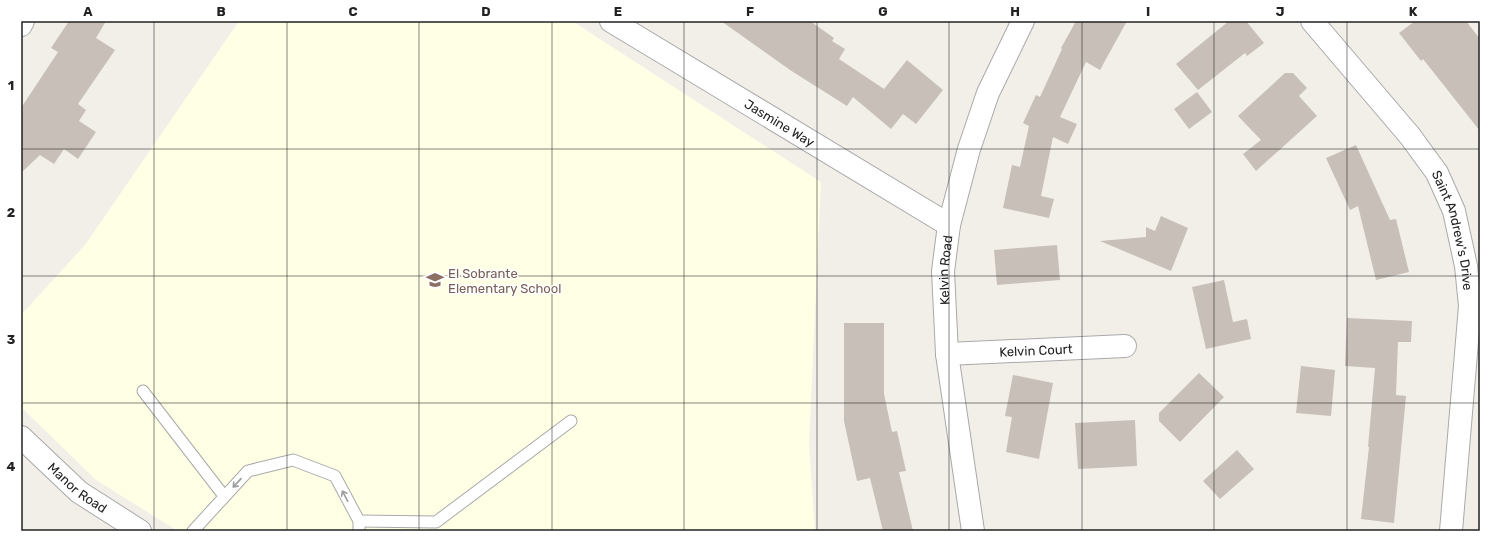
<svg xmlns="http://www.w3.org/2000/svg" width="1501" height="552" font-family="Rubik,sans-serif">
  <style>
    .education { fill: #ffffe5 }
    .building { fill: #c7bfb8 }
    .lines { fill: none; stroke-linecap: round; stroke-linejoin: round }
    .service-casing { stroke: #a9a9a9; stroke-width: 13 }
    .minor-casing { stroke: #a9a9a9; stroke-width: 24 }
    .service { stroke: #fff; stroke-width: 11 }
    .minor { stroke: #fff; stroke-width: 22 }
    .oneway { stroke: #9c9c9c }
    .grid { fill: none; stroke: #222; stroke-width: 1; stroke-opacity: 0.55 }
    .labels { text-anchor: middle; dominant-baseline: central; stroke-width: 3; stroke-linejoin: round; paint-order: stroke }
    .street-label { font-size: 13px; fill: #222; stroke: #fff }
    .education-label { font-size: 13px; fill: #785e54; stroke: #fff; text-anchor: start }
    .neatline { fill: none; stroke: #222; stroke-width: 1.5 }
    .grid-label { font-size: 13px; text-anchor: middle; font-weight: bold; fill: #222 }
  </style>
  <rect width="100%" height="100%" fill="#f2efe9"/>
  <polygon class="education" points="239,21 572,21 821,182 809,444 815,531 178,531 96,480 21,407 21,315 85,245"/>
  <g class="building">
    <polygon points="69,21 106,21 96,38 115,50 78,104 86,110 79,121 96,132 78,159 64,149 54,164 40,155 21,173 21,108 58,52 51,48"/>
    <polygon points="721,21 810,21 834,38 832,41 845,49 839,59 884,89 907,60 943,90 916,124 903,114 891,129 853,97 847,106 790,70"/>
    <polygon points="1076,21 1127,21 1100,70 1086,62 1060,117 1077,124 1068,144 1053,137 1041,196 1054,199 1049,218 1003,208 1012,165 1020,167 1029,126 1023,123 1036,95 1040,97 1062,49 1061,48"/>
    <polygon points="1229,21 1246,21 1264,43 1247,56 1245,53 1198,90 1176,64"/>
    <polygon points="1415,21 1466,21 1480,39 1480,131 1423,59 1421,61 1399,33"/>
    <polygon points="1285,73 1293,73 1307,88 1299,96 1317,116 1256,171 1243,154 1261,140 1238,116"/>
    <polygon points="1197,92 1212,112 1189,129 1174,109"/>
    <polygon points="1356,145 1390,220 1396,219 1409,272 1376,280 1358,206 1350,210 1326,158"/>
    <polygon points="1161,216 1188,228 1171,271 1100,241 1146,237 1146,227 1155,231"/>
    <polygon points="1057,245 1060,280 997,285 994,250"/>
    <polygon points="1224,280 1233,322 1247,319 1251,339 1206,349 1192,287"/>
    <polygon points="1347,318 1412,321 1411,342 1398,342 1396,395 1406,396 1394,523 1361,519 1369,447 1368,447 1375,368 1345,366"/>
    <polygon points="844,323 884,323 884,394 892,432 897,431 906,471 899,472 913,531 883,531 870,478 857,481 844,421"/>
    <polygon points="1301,366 1335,370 1331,416 1296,413"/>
    <polygon points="1199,373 1224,397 1180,442 1159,421 1159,413"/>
    <polygon points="1013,375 1053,383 1039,459 1006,452 1012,417 1005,416"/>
    <polygon points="1135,420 1137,466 1078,469 1075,423"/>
    <polygon points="1237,450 1254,469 1220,499 1203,481"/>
  </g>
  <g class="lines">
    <g class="service-casing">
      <g id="service">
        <polyline points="143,391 224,496"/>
        <polyline points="359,521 436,522 571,421"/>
        <polyline points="193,531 248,471 293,460 335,476 359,521 359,531"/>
      </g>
    </g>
    <g class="minor-casing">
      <g id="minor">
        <path id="s1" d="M611,21L949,225"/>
        <path id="s2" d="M1312,21L1410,136L1437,173L1454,211L1466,266L1470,306L1451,531"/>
        <polyline points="21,25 23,21"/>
        <path id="s3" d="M947,354L1125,346"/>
        <path id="s4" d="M21,437L79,492L140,531"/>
        <path id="s5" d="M973,531L947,354L943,271L949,225L969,149L988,93L1023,21"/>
      </g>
    </g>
    <use href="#service" class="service"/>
    <use href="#minor" class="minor"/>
  </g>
  <defs><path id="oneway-shaft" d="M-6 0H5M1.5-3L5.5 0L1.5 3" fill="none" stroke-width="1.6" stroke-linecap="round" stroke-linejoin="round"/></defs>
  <g class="oneway">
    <use href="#oneway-shaft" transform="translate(237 483) rotate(133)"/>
    <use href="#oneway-shaft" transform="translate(345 496) rotate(-118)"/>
  </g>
  <path class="grid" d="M154,21V531M287,21V531M419,21V531M552,21V531M684,21V531M817,21V531M949,21V531M1082,21V531M1214,21V531M1347,21V531M21,149H1480M21,276H1480M21,403H1480"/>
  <defs>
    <g id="school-bare" transform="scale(1.38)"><path d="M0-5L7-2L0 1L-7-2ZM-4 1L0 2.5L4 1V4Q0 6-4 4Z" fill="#8d6e63" stroke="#fff" stroke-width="2.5" paint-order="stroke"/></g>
  </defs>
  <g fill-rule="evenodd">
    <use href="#school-bare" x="435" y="280"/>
  </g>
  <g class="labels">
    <g class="street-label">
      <text stroke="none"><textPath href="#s1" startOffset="197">Jasmine Way</textPath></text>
      <text stroke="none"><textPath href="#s2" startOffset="257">Saint Andrew's Drive</textPath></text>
      <text stroke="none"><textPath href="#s5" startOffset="263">Kelvin Road</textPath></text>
      <text stroke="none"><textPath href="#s3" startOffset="89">Kelvin Court</textPath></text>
      <text stroke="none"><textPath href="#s4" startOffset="76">Manor Road</textPath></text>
    </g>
    <g class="education-label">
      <text x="448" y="273">El Sobrante<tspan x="448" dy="15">Elementary School</tspan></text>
    </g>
  </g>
  <rect width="1501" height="552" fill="none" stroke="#ffffff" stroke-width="44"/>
  <rect x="22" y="22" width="1457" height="508" class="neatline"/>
  <g class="grid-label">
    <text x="88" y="16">A</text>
    <text x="221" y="16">B</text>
    <text x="353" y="16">C</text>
    <text x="486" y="16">D</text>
    <text x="618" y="16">E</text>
    <text x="750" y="16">F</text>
    <text x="883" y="16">G</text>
    <text x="1015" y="16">H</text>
    <text x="1148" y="16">I</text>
    <text x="1280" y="16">J</text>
    <text x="1413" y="16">K</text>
    <text x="11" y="90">1</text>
    <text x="11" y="217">2</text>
    <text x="11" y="344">3</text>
    <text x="11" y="471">4</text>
  </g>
</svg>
